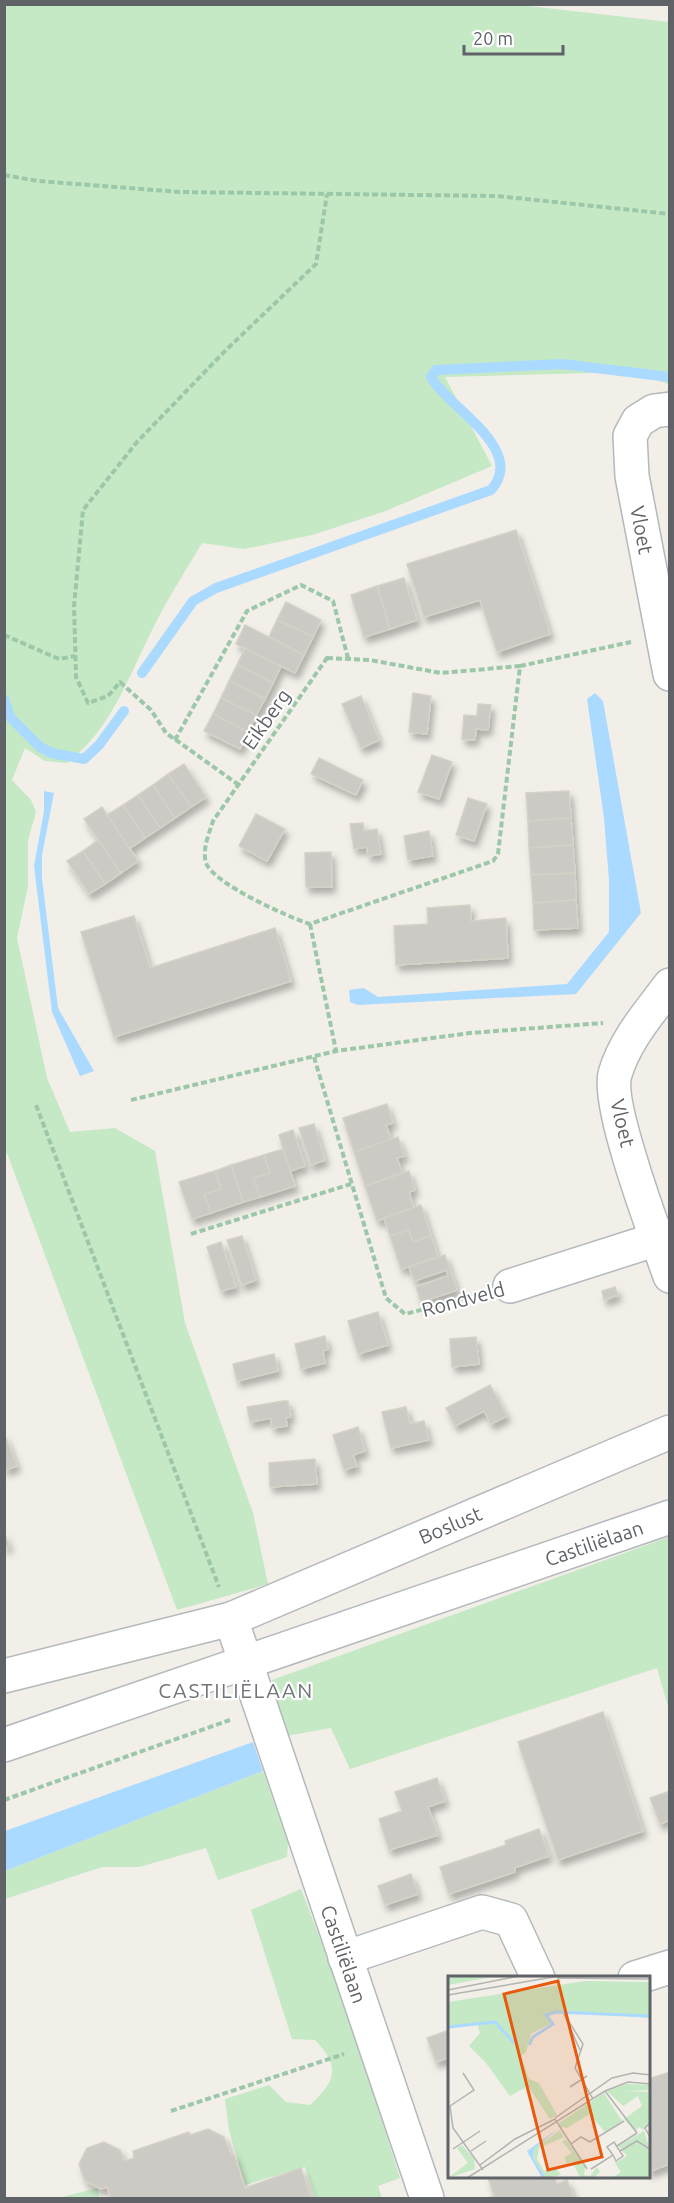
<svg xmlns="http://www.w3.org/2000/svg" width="674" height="2203" font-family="Ubuntu,sans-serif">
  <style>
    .green { fill: #c5e8c5 }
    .water { fill: #aadaff }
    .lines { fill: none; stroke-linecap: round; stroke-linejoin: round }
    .stream { stroke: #aadaff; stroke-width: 10 }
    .building { fill: #cccac5; stroke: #d6d1c6; stroke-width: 1.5; filter: url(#shadow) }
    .minor-casing { stroke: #b5b8bc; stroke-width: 36 }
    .path { stroke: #9cc7a9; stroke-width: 4; stroke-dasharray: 6 3; stroke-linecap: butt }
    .minor { stroke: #fff; stroke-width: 33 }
    .labels { text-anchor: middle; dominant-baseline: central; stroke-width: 4.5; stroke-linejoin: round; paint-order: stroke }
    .street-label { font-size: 20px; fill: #5f6368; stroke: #fff }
    .neighbourhood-label { font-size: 21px; letter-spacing: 1.5px; fill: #70757a; stroke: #fff }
    .inset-river { fill: none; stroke: #aadaff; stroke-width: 3 }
    .inset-road { fill: none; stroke: #b3b3b1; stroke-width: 1.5 }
    .view { fill: #e8590c; fill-opacity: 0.15; stroke: #e8590c; stroke-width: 3 }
    .inset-edge { fill: none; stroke: #5f6368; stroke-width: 3 }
  </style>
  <defs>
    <filter id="shadow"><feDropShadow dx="3.5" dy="6" stdDeviation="3" flood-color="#0004"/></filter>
  </defs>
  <rect width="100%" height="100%" fill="#f1efe8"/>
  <g class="green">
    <path d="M520,5L669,22V384L629,372L445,377L492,466L383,512L312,535L244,549L202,543C186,570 168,598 154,626C129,675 112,729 67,763L45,761L25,748L12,780L31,800L36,812L28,840V886L17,938L47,1078L70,1132L115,1128L155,1151L185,1323L253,1513L268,1584L177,1610L7,1153H5V5Z"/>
    <polygon points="669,1537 669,1710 657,1668 350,1769 331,1728 286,1736 271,1690 272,1680"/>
    <polygon points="263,1771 288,1843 287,1857 218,1880 206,1848 139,1867 102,1867 5,1899 5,1871"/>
    <path d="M301,1889L346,2006L400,2178L378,2186L382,2198H315L305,2167L245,2185L229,2130L225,2099L269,2085L286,2102L310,2105C336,2081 341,2067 315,2040L292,2039L251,1910Z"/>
    <polygon points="98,2188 99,2198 58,2198"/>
  </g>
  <g class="water">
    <polygon points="595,693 603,701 641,913 576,994 358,1005 350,1002 349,990 364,988 378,997 567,984 609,932 609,880 604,818 587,699"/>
    <polygon points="44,791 54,793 42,855 42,879 58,1008 94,1071 80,1076 52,1012 34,866 44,811"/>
    <polygon points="253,1742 263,1771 5,1871 5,1831"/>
  </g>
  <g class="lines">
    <g class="stream">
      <path d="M142,673L193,601L216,588L491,490C528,449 446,406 431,377L436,370L562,364L670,377"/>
      <polyline points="4,699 10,717 40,747 51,753 84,759 99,745 124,711"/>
    </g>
  </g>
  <g class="building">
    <polygon points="516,530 550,634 497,652 480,600 424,617 407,564"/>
    <polygon points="404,578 417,620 390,629 377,586"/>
    <polygon points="377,586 390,629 364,637 351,595"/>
    <polygon points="286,602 321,620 313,637 277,620"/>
    <polygon points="277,620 313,637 304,655 269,637"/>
    <polygon points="245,625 304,655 295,673 236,644"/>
    <polygon points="245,648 281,666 273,683 237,665"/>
    <polygon points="237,665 273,683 265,699 229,681"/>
    <polygon points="229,681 265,699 256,715 221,698"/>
    <polygon points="413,693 431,696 427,734 409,732"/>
    <polygon points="361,696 379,740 361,748 342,704"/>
    <polygon points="221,698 256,715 248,732 213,714"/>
    <polygon points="478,704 491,705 488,730 476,729 475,740 462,739 464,715 477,716"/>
    <polygon points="213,714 248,732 240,749 204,731"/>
    <polygon points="432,755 452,762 439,799 418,792"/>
    <polygon points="319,758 363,780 356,795 311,774"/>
    <polygon points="184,764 206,797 191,807 168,774"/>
    <polygon points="168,774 191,807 175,818 153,785"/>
    <polygon points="153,785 175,818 160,828 138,795"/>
    <polygon points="569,791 571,818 528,821 526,793"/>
    <polygon points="138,795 160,828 145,838 123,805"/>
    <polygon points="468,798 487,804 474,841 456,835"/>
    <polygon points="123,805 145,838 129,849 107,815"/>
    <polygon points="102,807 138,861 121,873 84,819"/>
    <polygon points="256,814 285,829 267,861 239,846"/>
    <polygon points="571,818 573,845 529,848 528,821"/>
    <polygon points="363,823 364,831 377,829 381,854 368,856 367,847 354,849 350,824"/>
    <polygon points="429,831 433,856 408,860 404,836"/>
    <polygon points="98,840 121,873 105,884 83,851"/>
    <polygon points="573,845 575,873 531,875 529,848"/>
    <polygon points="83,851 105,884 89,894 67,861"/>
    <polygon points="331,852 332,887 306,887 305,853"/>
    <polygon points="575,873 576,900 533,903 531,875"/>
    <polygon points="576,900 578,928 534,930 533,903"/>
    <polygon points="470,905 471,921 506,918 508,958 396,965 394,926 428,924 427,908"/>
    <polygon points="134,916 150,968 275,928 291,981 114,1037 81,932"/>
    <polygon points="387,1104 393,1123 386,1125 391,1140 354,1152 343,1118"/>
    <polygon points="314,1124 325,1160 311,1165 299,1128"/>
    <polygon points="293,1130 305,1166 290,1171 279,1135"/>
    <polygon points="398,1137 405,1156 397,1158 402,1173 365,1186 354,1152"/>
    <polygon points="283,1149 295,1186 260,1197 253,1178 270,1173 264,1155"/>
    <polygon points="264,1155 270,1173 253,1178 260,1197 243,1202 231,1165"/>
    <polygon points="231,1165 243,1202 211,1213 204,1194 221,1189 215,1171"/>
    <polygon points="215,1171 221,1189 204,1194 211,1213 192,1219 179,1182"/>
    <polygon points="409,1171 415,1190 409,1192 414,1208 377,1221 365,1186"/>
    <polygon points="421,1205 431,1236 413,1242 409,1230 390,1236 384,1218"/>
    <polygon points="409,1230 413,1242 431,1236 438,1257 401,1269 390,1236"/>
    <polygon points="242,1236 256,1280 242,1285 227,1240"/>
    <polygon points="221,1242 236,1287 221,1291 207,1247"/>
    <polygon points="445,1255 457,1290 421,1302 416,1287 448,1276 447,1270 414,1281 409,1267"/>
    <polygon points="615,1287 618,1295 604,1300 602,1291"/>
    <polygon points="378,1312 388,1345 358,1354 348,1321"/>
    <polygon points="325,1336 328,1349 323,1351 325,1363 301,1369 295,1344"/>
    <polygon points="476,1337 479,1364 452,1367 450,1339"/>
    <polygon points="274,1354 278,1371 237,1381 233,1364"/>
    <polygon points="490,1385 507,1416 491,1424 484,1411 455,1426 446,1408"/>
    <polygon points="283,1401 288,1401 291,1417 286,1418 287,1426 272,1428 271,1418 250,1422 247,1407"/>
    <polygon points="406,1407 410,1424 424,1421 429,1440 391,1448 382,1412"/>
    <polygon points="358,1427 365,1451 353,1455 357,1466 344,1470 333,1435"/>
    <polygon points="4,1433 17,1466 4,1470"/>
    <polygon points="315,1459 317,1484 270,1487 269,1463"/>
    <polygon points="4,1532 9,1546 4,1548"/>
    <polygon points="603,1712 643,1831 558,1860 518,1742"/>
    <polygon points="437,1778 445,1801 428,1807 438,1835 389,1850 379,1819 402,1811 395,1792"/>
    <polygon points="670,1791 670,1820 660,1824 650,1798"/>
    <polygon points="539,1829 549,1856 514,1868 515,1872 449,1894 440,1867 506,1845 505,1841"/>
    <polygon points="411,1874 418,1894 385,1905 378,1886"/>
    <polygon points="449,2030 449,2064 447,2058 436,2062 427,2038"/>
    <polygon points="670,2072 670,2164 648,2172 648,2079"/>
    <polygon points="208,2129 224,2137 231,2155 234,2154 245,2188 301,2168 311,2198 104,2198 110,2196 107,2187 101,2189 85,2181 79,2164 87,2148 104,2142 120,2150 124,2161 134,2158 133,2151 189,2132 190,2135"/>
    <polygon points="488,2178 555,2178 557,2184 567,2180 574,2198 487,2198 494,2196"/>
  </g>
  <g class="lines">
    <g class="minor-casing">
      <g id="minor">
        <polyline points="670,409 654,411 638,421 630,436 632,476 670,674"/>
        <path d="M670,985C649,1013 625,1040 615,1074C606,1105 657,1239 670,1276"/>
        <polyline points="510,1286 670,1235"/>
        <polyline points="231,1619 670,1432"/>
        <polyline points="4,1676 231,1619 427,2198"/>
        <polyline points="4,1745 670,1517"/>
        <polyline points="345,1958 482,1912 511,1920 538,1978"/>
        <polyline points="635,1978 670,1967"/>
      </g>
    </g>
    <g class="path">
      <polyline points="4,175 38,181 180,192 497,196 670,214"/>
      <polyline points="4,635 59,659 75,656"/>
      <path d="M327,658L370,660L441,673L520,666L498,854L493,861L310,924C288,917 214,884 206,863C202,849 209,834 213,821Z"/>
      <polyline points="520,666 631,642"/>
      <polyline points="175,740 247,611 301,585 333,601 348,658"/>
      <polyline points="239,785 166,733 151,710 120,682 108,696 88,703 76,677 74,606 83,510 137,442 226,350 316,264 327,194"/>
      <polyline points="310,924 336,1051"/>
      <polyline points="314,1057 386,1298 405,1314 479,1295"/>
      <polyline points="131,1100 336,1051 470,1033 603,1023"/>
      <polyline points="36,1105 219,1587"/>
      <polyline points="191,1234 351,1184"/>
      <polyline points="4,1800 230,1720"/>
      <polyline points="171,2111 344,2054"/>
    </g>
    <use href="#minor" class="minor"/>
  </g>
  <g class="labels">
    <g class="street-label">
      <text transform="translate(642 530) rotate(79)">Vloet</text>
      <text transform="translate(266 719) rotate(-55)">Eikberg</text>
      <text transform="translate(623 1123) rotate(77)">Vloet</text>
      <text transform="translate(463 1299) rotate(-15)">Rondveld</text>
      <text transform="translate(450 1525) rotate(-23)">Boslust</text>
      <text transform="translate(594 1543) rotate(-19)">Castiliëlaan</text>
      <text transform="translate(344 1954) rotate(71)">Castiliëlaan</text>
    </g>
    <g class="neighbourhood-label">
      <text x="236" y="1690">CASTILIËLAAN</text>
    </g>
  </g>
  <g transform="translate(448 1976)">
    <rect width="202" height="202" fill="#f1efe8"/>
    <path d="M0,0H49L0,9ZM137,5L202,6V42L114,35L100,39L105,46L83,58L78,76L73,80L81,103L91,107L109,139L102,143L80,110L62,120L38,87L21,70L32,57L29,47L0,53V26ZM178,108L202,109V114L176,115L202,116V145L196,154L191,151L187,155L176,143L194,130L190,120L175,130L159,115ZM156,117L174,145L157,156L142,138L119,152L113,151L111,147ZM112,154L116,161L91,172L89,183L96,195L107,191L113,199L98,202L85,182L86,173ZM196,155L202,174L189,165L173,173L171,170ZM118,163L137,191L136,199L142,200L149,191L152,196L145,202L132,201L124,185L119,188L116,181L124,177L114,166ZM189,166L202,175V202H164L173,196L167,187L179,180L174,174ZM14,169L26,183L27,193L0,202L20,187L9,172Z" fill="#c5e8c5"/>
    <path d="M111,152L86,173L85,182L98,202H94L79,175Z" fill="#aadaff"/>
    <path class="inset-river" d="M0,51L47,46L66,67M81,69L85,61L105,48L98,39L108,36L202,40"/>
    <path class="inset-road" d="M109,2L203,3M0,14L71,0M0,19L111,0M132,74L116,38L135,68L127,92L145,123M15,97L26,114L2,130L5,152L35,194M122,111L139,100M157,115L189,157M107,142L164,102L185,97L203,99M203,146L197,152L203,163M123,168L133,161L142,166L176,145M169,170L189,157M5,173L32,155M23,175L38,165M172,175L189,165L203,174M32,189L67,163L107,143L139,193M143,193L165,179L168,185L175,180L166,166L159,171L165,179M19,202L157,115L180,106L203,108"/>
    <path class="view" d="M110,5L154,181L100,194L56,18Z"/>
    <rect width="202" height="202" class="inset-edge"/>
  </g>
  <rect width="674" height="2203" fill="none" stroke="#5f6368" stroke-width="12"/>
  <path d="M464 45v9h99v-9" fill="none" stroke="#5f6368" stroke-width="3"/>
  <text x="473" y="45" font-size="18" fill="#5f6368" stroke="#ffffff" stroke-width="4.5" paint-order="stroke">20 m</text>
</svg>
